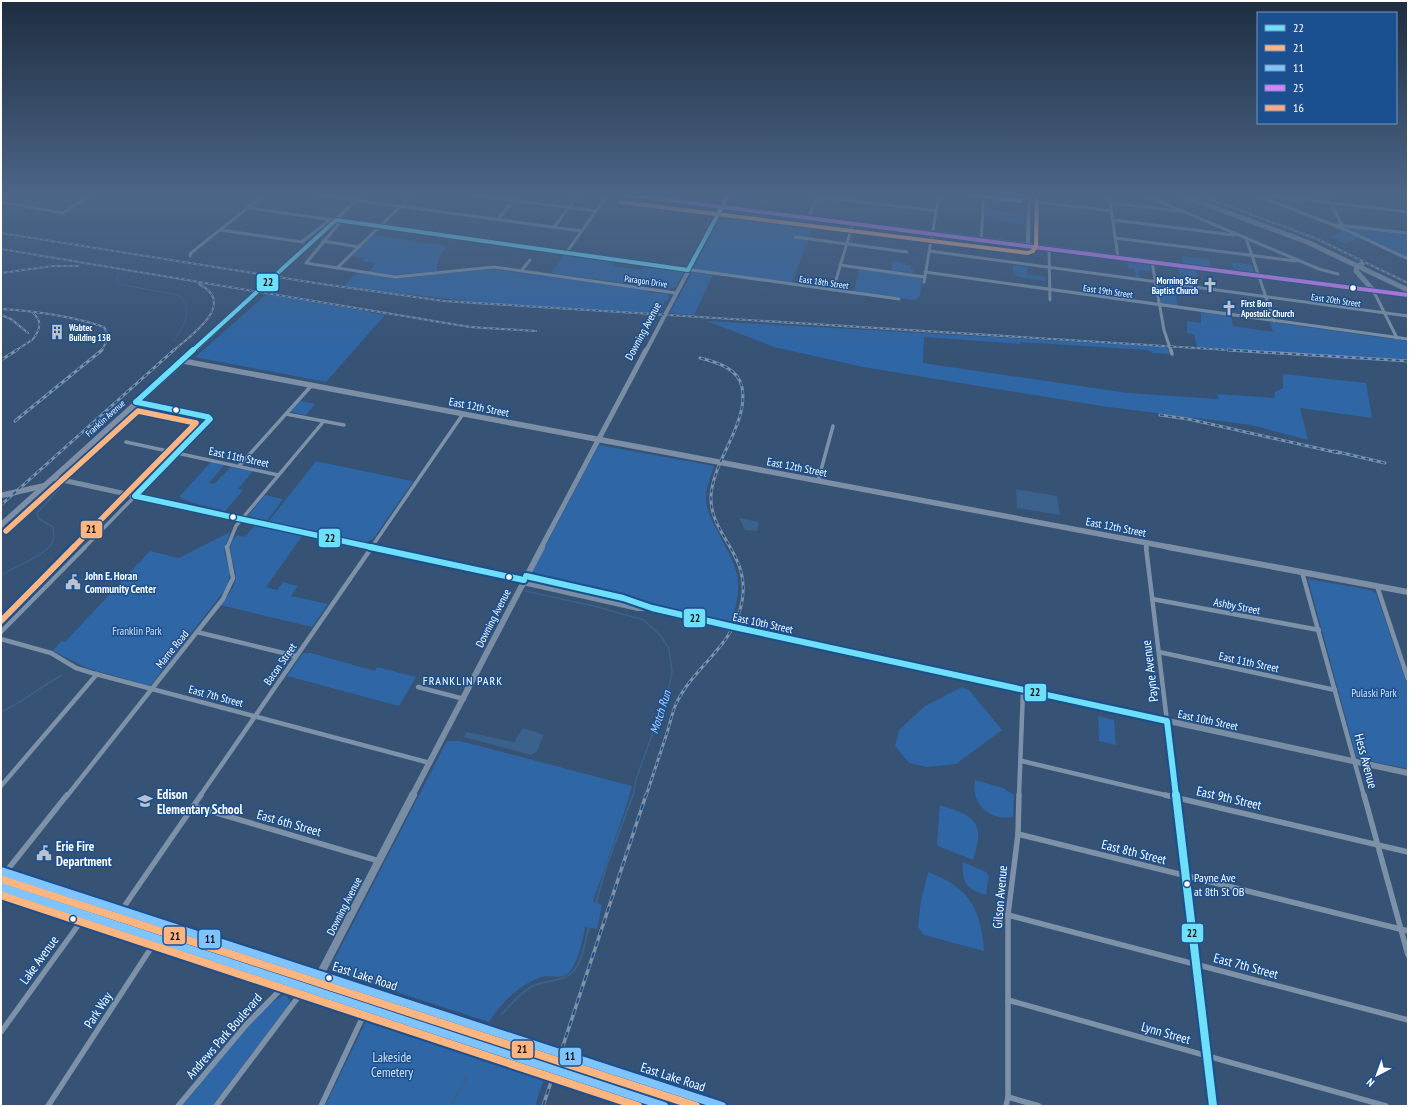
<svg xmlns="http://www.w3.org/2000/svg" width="1409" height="1107" font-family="'PT Sans Narrow',sans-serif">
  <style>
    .green { fill: #2f66a5 }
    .water { fill: #3b618d }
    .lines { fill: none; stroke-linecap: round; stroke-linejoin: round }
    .stream-far2 { stroke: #3b618d; stroke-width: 1 }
    .stream-far1 { stroke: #3b618d; stroke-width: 1.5 }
    .stream { stroke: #3b618d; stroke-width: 2 }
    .street-far3 { stroke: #7d92a8; stroke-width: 3 }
    .street-far2 { stroke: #7d92a8; stroke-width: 3.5 }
    .street-far1 { stroke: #7d92a8; stroke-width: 4.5 }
    .street { stroke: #7d92a8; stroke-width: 5.5 }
    .secondary-far3 { stroke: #798da4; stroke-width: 4 }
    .secondary-far2 { stroke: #798da4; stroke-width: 5 }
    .secondary-far1 { stroke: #798da4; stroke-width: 6 }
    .secondary { stroke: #798da4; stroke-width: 8 }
    .primary-far2 { stroke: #7d8ea7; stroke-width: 4 }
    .primary-far1 { stroke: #7d8ea7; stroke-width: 5.5 }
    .primary { stroke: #7d8ea7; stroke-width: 6 }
    .highway { stroke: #7e92a7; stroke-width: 5 }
    .rail-far2-casing { stroke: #7e92a7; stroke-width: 2 }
    .rail-far1-casing { stroke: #7e92a7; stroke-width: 3 }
    .rail-casing { stroke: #7e92a7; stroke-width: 3.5 }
    .rail-far2 { stroke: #1b4f8f; stroke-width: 1; stroke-dasharray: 3; stroke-linecap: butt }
    .rail-far1 { stroke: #1b4f8f; stroke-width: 1.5; stroke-dasharray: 4; stroke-linecap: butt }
    .rail { stroke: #1b4f8f; stroke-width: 2; stroke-dasharray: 6; stroke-linecap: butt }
    .secondary-bridge { stroke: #798da4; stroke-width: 4 }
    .bus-1-far3-casing { stroke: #1b4f8f; stroke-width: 6 }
    .bus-1-far2-casing { stroke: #1b4f8f; stroke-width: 8 }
    .bus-1-far1-casing { stroke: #1b4f8f; stroke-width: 10 }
    .bus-1-casing { stroke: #1b4f8f; stroke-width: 12 }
    .bus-2-far2-casing { stroke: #1b4f8f; stroke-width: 8 }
    .bus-2-far1-casing { stroke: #1b4f8f; stroke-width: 10 }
    .bus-2-casing { stroke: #1b4f8f; stroke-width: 12 }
    .bus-3-casing { stroke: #1b4f8f; stroke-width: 12 }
    .bus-4-casing { stroke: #1b4f8f; stroke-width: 6 }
    .bus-5-casing { stroke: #1b4f8f; stroke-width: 6 }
    .bus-1-far3 { stroke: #6ddff8; stroke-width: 4 }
    .bus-1-far2 { stroke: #6ddff8; stroke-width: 5.5 }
    .bus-1-far1 { stroke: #6ddff8; stroke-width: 6 }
    .bus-1 { stroke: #6ddff8; stroke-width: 8 }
    .bus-2-far2 { stroke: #ffb580; stroke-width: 5.5 }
    .bus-2-far1 { stroke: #ffb580; stroke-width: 6 }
    .bus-2 { stroke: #ffb580; stroke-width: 8 }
    .bus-3 { stroke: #80c4ff; stroke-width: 8 }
    .bus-4 { stroke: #d880ff; stroke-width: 4 }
    .bus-5 { stroke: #ffa980; stroke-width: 4 }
    .bus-dot { fill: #fff; stroke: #1b4f8f; stroke-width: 1.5 }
    .labels { text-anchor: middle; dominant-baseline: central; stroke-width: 3; stroke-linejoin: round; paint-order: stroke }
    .far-poi-label { font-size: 9px; font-weight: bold; fill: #fff; stroke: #1b4f8f; text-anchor: start }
    .far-street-label { font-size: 9px; fill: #fff; stroke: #1b4f8f }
    .street-label { font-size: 11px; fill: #fff; stroke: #1b4f8f }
    .poi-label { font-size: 11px; font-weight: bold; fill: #fff; stroke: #1b4f8f; text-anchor: start }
    .park-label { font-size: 11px; fill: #cfe3fa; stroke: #1b4f8f }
    .neighbourhood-label { font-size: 12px; letter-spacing: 1px; fill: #fff; stroke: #1b4f8f }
    .water-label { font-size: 12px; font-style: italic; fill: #b5d3f5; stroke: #1b4f8f }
    .near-bus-label { font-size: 12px; fill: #fff; stroke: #1b4f8f; text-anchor: start }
    .near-street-label { font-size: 13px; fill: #fff; stroke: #1b4f8f }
    .near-poi-label { font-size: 13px; font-weight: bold; fill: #fff; stroke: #1b4f8f; text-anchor: start }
    .near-park-label { font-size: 13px; fill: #cfe3fa; stroke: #1b4f8f }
    .line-badge { stroke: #1b4f8f; stroke-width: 1.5 }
    .pale-badge-label { font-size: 11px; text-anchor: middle; font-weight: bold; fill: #111 }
  </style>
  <rect width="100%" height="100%" fill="#365274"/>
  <g class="green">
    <polygon points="726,208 815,220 792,283 693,269"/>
    <polygon points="986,209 1022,214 1023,224 986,218"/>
    <polygon points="1347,227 1408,234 1408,258 1346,228"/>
    <polygon points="1344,230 1359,237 1346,244 1331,237"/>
    <path d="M373,235L448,246C441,253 436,261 437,271L392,275L369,272L376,263L362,261L364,258L352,256Z"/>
    <polygon points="564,254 616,261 612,266 642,270 644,267 640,266 641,264 684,272 676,287 668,289 551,273"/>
    <polygon points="1182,256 1209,259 1211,268 1183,265"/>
    <polygon points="1127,259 1148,262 1151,271 1139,270 1140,279 1136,279 1135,269 1128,268"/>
    <polygon points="893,261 906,263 905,265 911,266 910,269 913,270 913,273 891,270"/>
    <polygon points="1232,262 1251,265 1254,273 1234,271"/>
    <polygon points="1013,265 1027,267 1027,274 1045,277 1045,281 1015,276 1015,272 1013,272"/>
    <polygon points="1178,266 1196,268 1198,279 1180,276"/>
    <polygon points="492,269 650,290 648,292 667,294 670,298 665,302 659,315 522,307 342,287 357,273 400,278"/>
    <polygon points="859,269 922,277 920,296 915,300 854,292"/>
    <polygon points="692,272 713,275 694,315 670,313"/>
    <polygon points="1158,284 1174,286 1178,307 1161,304"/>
    <polygon points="268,293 385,315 326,382 195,357"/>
    <polygon points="1201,312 1231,316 1233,326 1273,332 1270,322 1408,341 1408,360 1197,347 1194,334 1187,333 1187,321 1201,323"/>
    <polygon points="707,321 1167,347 1170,354 1152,353 1148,350 1020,342 1020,344 924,337 923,363 1128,393 1218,399 1218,394 1274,398 1275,392 1283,388 1283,374 1366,383 1372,418 1300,408 1308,440 1251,425 1101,406 863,367 774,347"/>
    <polygon points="300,401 315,404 306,415 290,412"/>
    <path d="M599,445L714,466C711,476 705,489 706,499C706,510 711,519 716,528C736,569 745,574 732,622L542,577L532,571Z"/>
    <polygon points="316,461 411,481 413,482 373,539 366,542 269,521"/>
    <polygon points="211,462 224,465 209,483 214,484 231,467 253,471 238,489 243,490 225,511 193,503 179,497"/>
    <polygon points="265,495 283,499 267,521 248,516"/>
    <path d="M255,525L303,535L266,587L277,590L283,582L298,586L291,596L328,604L312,627L220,605C225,599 230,593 233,587C242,570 225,557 233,539L238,535L245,537Z"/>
    <polygon points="230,532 224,551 230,572 228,586 150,686 87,668 53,651 61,641 65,642 150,551 179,558"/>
    <polygon points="1308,579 1371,590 1376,593 1408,687 1408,769 1361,759 1356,756"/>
    <polygon points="303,653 311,653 375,671 377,667 416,677 399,706 287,676"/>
    <polygon points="962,687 970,691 1002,730 956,764 927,767 909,763 895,746 899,730 925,706"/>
    <polygon points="1098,716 1114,720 1116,745 1099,741"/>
    <path d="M447,741H460L632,786L625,810L593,901L602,905L597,929L585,927C583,939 577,971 564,976C556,978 546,975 539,978C519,985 500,1004 489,1022L332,971L331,966Z"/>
    <path d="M975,780L1003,788L1014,795L1013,817C990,821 971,805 975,780Z"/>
    <path d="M940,805C975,816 986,822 973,860L940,847L937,844Z"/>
    <path d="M963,862L986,872L989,876L986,895C966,889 962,884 963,862Z"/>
    <path d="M928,872C969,887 981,909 984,951L924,935L918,927L921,901Z"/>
    <polygon points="283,995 287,996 290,1001 288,1006 212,1106 182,1106 259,1012"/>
    <polygon points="372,1014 546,1072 535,1106 325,1106 366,1021"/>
  </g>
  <g class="water">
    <polygon points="1016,489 1057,496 1060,515 1017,508"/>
    <polygon points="739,518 759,522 757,531 745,530"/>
    <polygon points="523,728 544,735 537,751 531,755 464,737 466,732 514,742"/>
  </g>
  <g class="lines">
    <g class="stream-far2">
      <polyline points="346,219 363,214 389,214"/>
      <polyline points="329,239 344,223"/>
      <polyline points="313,257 325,244"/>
      <path d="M121,272L117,276L118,284L178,295C197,307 182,327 174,341"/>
    </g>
    <g class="stream-far1">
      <path d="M1,575C14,567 45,556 52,543C55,538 54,532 53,527L39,519L37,513L60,488"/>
      <polyline points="525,591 594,606 644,620 660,635 669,649 672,672 668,691 636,779 633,796"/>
      <path d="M1,712C23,702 41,686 62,675"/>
    </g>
    <g class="stream">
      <polyline points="596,903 606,867 633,795"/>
      <path d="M502,1014C511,1004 520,993 531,987C545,979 566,983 576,968C584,956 585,940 589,927"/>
      <polyline points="451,1106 467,1077"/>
    </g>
    <g class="street-far3">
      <polyline points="310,194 582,231"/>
      <polyline points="466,194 596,211"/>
      <polyline points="798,194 936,211"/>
      <polyline points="1109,194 1118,257"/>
      <polyline points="1142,194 1319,269 1338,274"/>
      <polyline points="1253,194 1344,229 1408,259"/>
      <polyline points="1326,194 1343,227"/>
      <polyline points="1263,195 1408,212"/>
      <polyline points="1029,201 1112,211"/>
      <polyline points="1,202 63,213 92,194"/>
      <polyline points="1111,203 1178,211"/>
      <polyline points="248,208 899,299"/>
      <polyline points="809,217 818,194"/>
      <polyline points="498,219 520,194"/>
      <polyline points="1113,220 1234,235"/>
      <polyline points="341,221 306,263 395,277 494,267 676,293"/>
      <polyline points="1337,225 1408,233"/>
      <polyline points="554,227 579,194"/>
      <polyline points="220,230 302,242 331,219"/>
      <polyline points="795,237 907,252"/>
      <polyline points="1115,238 1296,261"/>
      <polyline points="1246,238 1274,321"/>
      <polyline points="981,239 984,194"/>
      <polyline points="323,241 359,247"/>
      <polyline points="1049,248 1050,300"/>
      <polyline points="929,251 1408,316"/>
      <polyline points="566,253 608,194"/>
      <polyline points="190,256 191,253 265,194"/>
      <polyline points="1152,262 1164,330 1171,351"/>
      <polyline points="840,265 925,277"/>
      <polyline points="337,268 413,194"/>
      <polyline points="521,271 530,260"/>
      <polyline points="925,272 1408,339"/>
      <polyline points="924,282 939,194"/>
      <polyline points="833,290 853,223"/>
      <polyline points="1373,290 1397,338"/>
    </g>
    <g class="street-far2">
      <polyline points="1171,350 1172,354"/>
      <polyline points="286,414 344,425"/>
      <polyline points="126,442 278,475"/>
      <polyline points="239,466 312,385"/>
      <polyline points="818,481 833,426"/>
      <polyline points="1146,543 1147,548"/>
      <polyline points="84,548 209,421 208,417 136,402"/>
      <polyline points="227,548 236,526 324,421"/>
      <polyline points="371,548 463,414"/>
    </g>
    <g class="street-far1">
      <polyline points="1146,547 1176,796"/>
      <polyline points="1302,572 1364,796"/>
      <polyline points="1377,586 1408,679"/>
      <polyline points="1152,599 1319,630"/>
      <polyline points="1,632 85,547"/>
      <polyline points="197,632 296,656"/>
      <polyline points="1,639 51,653 76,668 92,673 430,763"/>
      <polyline points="1159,652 1335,690"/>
      <polyline points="418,687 464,699"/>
      <polyline points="1022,761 1169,796"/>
      <polyline points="1,786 97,674"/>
      <polyline points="67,796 223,599 233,578 227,547"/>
      <polyline points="200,796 372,547"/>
      <polyline points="1019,796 1023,690"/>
    </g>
    <g class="street">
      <polyline points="1165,795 1408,852"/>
      <polyline points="1176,795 1213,1106"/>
      <polyline points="1364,795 1408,955"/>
      <polyline points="193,806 379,861"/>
      <polyline points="1018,834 1408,931"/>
      <polyline points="1,878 67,795"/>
      <polyline points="1,900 19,877"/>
      <polyline points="1008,915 1408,1020"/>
      <polyline points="112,924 201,795"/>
      <polyline points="1008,1000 1386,1106"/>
      <polyline points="1,1032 95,902"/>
      <polyline points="1008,1097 1039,1106"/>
      <polyline points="48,1106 166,925"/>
      <polyline points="178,1106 246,1025 288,982"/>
      <polyline points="216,1106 305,988"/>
      <polyline points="321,1106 374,993"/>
      <polyline points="1006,1106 1008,1097 1008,915 1018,834 1019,795"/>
    </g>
    <g class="secondary-far3">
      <polyline points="966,194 1023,200 980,194"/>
      <polyline points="1028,245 1408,295"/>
      <polyline points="287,265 363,194"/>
      <polyline points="194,351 254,295"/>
      <polyline points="646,351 729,194"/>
    </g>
    <g class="secondary-far2">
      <polyline points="183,361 195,350"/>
      <polyline points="53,478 375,548"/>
      <polyline points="541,548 646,350"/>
    </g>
    <g class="secondary-far1">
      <polyline points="371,547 524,580"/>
      <polyline points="526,576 623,598 652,608 734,627 1408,773"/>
      <polyline points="523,582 638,608 650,608"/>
      <polyline points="412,796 542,547"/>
    </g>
    <g class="secondary">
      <polyline points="1,871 722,1106"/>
      <polyline points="1,887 664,1106"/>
      <polyline points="312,990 413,795"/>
    </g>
    <polyline class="primary-far2" points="621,194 1028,245 1029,194"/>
    <g class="primary-far1">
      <polyline points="3,495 43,486"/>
      <polyline points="1,525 183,361 1174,548"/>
    </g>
    <polyline class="primary" points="1168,547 1408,592"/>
    <g class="highway">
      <polyline points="1178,194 1307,242 1408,290"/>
      <polyline points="1362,264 1357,267 1356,271 1373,290"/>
    </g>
    <g class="rail-far2-casing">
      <g id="rail-far2">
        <polyline points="1196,194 1317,239 1408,283"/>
        <polyline points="1,233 322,284 444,301 1244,351"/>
        <polyline points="1,249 470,327 536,331"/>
        <polyline points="1,273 53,266 78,266"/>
        <path d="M1,309C35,311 72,316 104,327C110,337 107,342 101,351"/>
        <path d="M33,313C43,321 40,330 33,339"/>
        <polyline points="1,315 11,319 28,333"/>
        <polyline points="15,351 32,340"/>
        <path d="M173,351C191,335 238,304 199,284"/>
      </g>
    </g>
    <g class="rail-far1-casing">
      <g id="rail-far1">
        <polyline points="1228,350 1408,361"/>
        <polyline points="1,360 17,350"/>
        <polyline points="1160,415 1188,419 1339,453"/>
        <polyline points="15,421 102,350"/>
        <polyline points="1334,451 1385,463"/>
        <polyline points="1,505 174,350"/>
        <path d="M646,796C653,775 660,754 667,733C670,723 672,713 676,704C692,669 729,649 740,610C756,556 709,537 711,496C713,460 749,423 742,387C738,368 716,362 700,358"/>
      </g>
    </g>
    <g class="rail-casing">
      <polyline id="rail" points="543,1106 646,795"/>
    </g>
    <use href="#rail-far2" class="rail-far2"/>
    <use href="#rail-far1" class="rail-far1"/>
    <use href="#rail" class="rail"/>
    <polyline class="secondary-bridge" points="254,295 287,265"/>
    <g class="bus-1-far3-casing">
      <g id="bus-1-far3">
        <polyline points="966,194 1021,201"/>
        <polyline points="192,351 336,220 688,270 729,194"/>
      </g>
    </g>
    <g class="bus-1-far2-casing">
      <g id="bus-1-far2">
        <polyline points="136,402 193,350"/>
        <polyline points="135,496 375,548"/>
        <polyline points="135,496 210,419 208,417 136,402"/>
      </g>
    </g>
    <g class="bus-1-far1-casing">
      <g id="bus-1-far1">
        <polyline points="370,547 524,580"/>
        <polyline points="526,576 623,598 652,608 734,627 1167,721 1176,796"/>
      </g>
    </g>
    <g class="bus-1-casing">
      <polyline id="bus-1" points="1176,795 1213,1106"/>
    </g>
    <g class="bus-2-far2-casing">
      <polyline id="bus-2-far2" points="6,531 138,411 196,423 73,548"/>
    </g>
    <g class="bus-2-far1-casing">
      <polyline id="bus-2-far1" points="1,621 74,547"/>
    </g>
    <g class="bus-2-casing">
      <g id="bus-2">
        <polyline points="1,879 696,1106"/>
        <polyline points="1,895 638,1106"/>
      </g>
    </g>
    <g class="bus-3-casing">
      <g id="bus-3">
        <polyline points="1,871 722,1106"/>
        <polyline points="1,887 664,1106"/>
      </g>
    </g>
    <g class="bus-4-casing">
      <polyline id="bus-4" points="621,194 1408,295"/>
    </g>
    <g class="bus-5-casing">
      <polyline id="bus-5" points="620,202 1028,253 1033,251 1036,246 1037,194"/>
    </g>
    <use href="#bus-1-far3" class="bus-1-far3"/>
    <use href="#bus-1-far2" class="bus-1-far2"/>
    <use href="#bus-1-far1" class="bus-1-far1"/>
    <use href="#bus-1" class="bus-1"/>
    <use href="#bus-2-far2" class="bus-2-far2"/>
    <use href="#bus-2-far1" class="bus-2-far1"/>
    <use href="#bus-2" class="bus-2"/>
    <use href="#bus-3" class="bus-3"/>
    <use href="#bus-4" class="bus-4"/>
    <use href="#bus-5" class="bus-5"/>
  </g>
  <linearGradient id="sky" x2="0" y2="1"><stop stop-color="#1e2d40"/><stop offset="0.56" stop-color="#4c6688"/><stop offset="1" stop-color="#4c6688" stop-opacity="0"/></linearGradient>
  <rect width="1409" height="349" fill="url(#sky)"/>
  <defs>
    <g id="church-bare" transform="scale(1.2)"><path d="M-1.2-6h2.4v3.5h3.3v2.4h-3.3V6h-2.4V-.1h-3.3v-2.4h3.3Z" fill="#b9c2ce" stroke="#1b4f8f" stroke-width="2.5" paint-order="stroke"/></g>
    <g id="building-bare" transform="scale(1.2)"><path d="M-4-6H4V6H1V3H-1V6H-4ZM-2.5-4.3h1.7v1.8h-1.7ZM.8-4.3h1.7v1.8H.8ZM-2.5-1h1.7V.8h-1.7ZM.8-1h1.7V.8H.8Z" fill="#b9c2ce" stroke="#1b4f8f" stroke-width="2.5" paint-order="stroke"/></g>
    <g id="civic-bare" transform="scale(1.2)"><path d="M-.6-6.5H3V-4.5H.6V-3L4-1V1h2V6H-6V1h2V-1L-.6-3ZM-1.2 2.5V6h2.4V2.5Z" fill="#b9c2ce" stroke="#1b4f8f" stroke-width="2.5" paint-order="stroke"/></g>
    <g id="school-bare" transform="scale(1.2)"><path d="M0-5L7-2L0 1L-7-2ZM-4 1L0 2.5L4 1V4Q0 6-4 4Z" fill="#b9c2ce" stroke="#1b4f8f" stroke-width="2.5" paint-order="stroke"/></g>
  </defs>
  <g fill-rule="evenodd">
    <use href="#church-bare" x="1210" y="285"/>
    <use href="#church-bare" x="1229" y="308"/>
    <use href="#building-bare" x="57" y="332"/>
    <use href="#civic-bare" x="73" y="582"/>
    <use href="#school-bare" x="145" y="801"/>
    <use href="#civic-bare" x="44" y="853"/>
  </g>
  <g class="bus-dot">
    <circle cx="1353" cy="288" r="3.5"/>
    <circle cx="176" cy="410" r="3.5"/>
    <circle cx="233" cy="517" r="3.5"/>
    <circle cx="509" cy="577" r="3.5"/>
    <circle cx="1187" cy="884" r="3.5"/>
    <circle cx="73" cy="919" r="3.5"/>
    <circle cx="329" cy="978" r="3.5"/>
  </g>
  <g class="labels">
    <g class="far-poi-label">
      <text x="1198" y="280" text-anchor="end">Morning Star<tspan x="1198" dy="10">Baptist Church</tspan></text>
      <text x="1241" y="303">First Born<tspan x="1241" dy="10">Apostolic Church</tspan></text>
      <text x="69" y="327">Wabtec<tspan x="69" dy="10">Building 13B</tspan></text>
    </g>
    <g class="far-street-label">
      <text transform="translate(646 281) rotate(8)">Paragon Drive</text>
      <text transform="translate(824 282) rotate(8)">East 18th Street</text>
      <text transform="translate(1108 291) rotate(8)">East 19th Street</text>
      <text transform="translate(1336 300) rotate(8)">East 20th Street</text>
      <text transform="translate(105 418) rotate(-42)">Franklin Avenue</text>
    </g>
    <g class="street-label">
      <text transform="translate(643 331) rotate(-62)">Downing Avenue</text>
      <text transform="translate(479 407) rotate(11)">East 12th Street</text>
      <text transform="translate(239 457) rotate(12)">East 11th Street</text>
      <text transform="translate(797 467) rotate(11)">East 12th Street</text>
      <text transform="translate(1116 527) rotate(11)">East 12th Street</text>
      <text transform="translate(1237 606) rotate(11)">Ashby Street</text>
      <text transform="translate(493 618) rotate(-63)">Downing Avenue</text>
      <text transform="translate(763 623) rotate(12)">East 10th Street</text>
      <text transform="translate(172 649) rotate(-51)">Marne Road</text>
      <text transform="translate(1249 662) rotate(12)">East 11th Street</text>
      <text transform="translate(280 664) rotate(-55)">Bacon Street</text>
      <text transform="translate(216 696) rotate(15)">East 7th Street</text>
      <text transform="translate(1208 720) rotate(12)">East 10th Street</text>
      <text transform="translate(344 906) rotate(-63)">Downing Avenue</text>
    </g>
    <g class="poi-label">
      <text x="85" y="576">John E. Horan<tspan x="85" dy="13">Community Center</tspan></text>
    </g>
    <g class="park-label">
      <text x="137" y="631">Franklin Park</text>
      <text x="1374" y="693">Pulaski Park</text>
    </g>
    <g class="neighbourhood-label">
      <text x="463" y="680">FRANKLIN PARK</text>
    </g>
    <g class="water-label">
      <text transform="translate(660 712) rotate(-72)">Motch Run</text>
    </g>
    <g class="near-bus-label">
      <text x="1194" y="877">Payne Ave<tspan x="1194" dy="14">at 8th St OB</tspan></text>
    </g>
    <g class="near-street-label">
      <text transform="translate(1150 671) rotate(-97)">Payne Avenue</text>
      <text transform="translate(1366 761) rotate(75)">Hess Avenue</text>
      <text transform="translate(1229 798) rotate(13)">East 9th Street</text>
      <text transform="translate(289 823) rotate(16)">East 6th Street</text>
      <text transform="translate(1134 852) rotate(14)">East 8th Street</text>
      <text transform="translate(1000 897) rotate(-85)">Gilson Avenue</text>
      <text transform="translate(39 960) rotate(-54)">Lake Avenue</text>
      <text transform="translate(1246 966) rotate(15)">East 7th Street</text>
      <text transform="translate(365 976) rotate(18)">East Lake Road</text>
      <text transform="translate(98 1010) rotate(-57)">Park Way</text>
      <text transform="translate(1166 1033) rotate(16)">Lynn Street</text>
      <text transform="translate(224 1036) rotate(-49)">Andrews Park Boulevard</text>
      <text transform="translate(673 1077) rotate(18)">East Lake Road</text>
    </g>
    <g class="near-poi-label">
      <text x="157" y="794">Edison<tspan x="157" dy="15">Elementary School</tspan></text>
      <text x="56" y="846">Erie Fire<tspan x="56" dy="15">Department</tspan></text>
    </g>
    <g class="near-park-label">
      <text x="392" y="1057">Lakeside<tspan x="392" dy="15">Cemetery</tspan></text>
    </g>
  </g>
  <g class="line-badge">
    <rect x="256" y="273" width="23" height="19" rx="4" fill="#6ddff8"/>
    <rect x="80" y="520" width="23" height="19" rx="4" fill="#ffb580"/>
    <rect x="318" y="528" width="23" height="20" rx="4" fill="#6ddff8"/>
    <rect x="683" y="608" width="23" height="20" rx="4" fill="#6ddff8"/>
    <rect x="1024" y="683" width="23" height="19" rx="4" fill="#6ddff8"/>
    <rect x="1181" y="923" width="23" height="20" rx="4" fill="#6ddff8"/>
    <rect x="163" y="926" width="23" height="19" rx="4" fill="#ffb580"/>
    <rect x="198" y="929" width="23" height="20" rx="4" fill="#80c4ff"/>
    <rect x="511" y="1040" width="23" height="19" rx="4" fill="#ffb580"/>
    <rect x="559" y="1047" width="23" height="19" rx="4" fill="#80c4ff"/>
  </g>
  <g class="pale-badge-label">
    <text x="268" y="286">22</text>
    <text x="91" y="533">21</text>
    <text x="330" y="542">22</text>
    <text x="695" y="622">22</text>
    <text x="1035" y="696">22</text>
    <text x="1192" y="937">22</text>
    <text x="175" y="940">21</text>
    <text x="210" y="943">11</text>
    <text x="522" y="1053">21</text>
    <text x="570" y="1060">11</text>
  </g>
  <rect width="1409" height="1107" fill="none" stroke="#ffffff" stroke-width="4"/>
  <rect x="1257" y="12" width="140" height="112" fill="#1b4f8f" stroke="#7695bc"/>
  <rect x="1265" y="25" width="20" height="6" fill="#6ddff8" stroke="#7695bc"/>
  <text x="1293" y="32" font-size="12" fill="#ffffff">22</text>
  <rect x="1265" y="45" width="20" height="6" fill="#ffb580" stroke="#7695bc"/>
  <text x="1293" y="52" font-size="12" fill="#ffffff">21</text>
  <rect x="1265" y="65" width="20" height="6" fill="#80c4ff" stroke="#7695bc"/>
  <text x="1293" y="72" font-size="12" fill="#ffffff">11</text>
  <rect x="1265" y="85" width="20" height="6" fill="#d880ff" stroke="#7695bc"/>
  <text x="1293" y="92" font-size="12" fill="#ffffff">25</text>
  <rect x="1265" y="105" width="20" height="6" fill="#ffa980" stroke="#7695bc"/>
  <text x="1293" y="112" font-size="12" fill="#ffffff">16</text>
  <g transform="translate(1377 1075) rotate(221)" stroke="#1b4f8f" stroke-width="3" paint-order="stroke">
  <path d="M0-3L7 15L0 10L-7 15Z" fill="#ffffff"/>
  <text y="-6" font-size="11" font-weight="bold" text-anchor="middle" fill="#ffffff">N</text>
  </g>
</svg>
